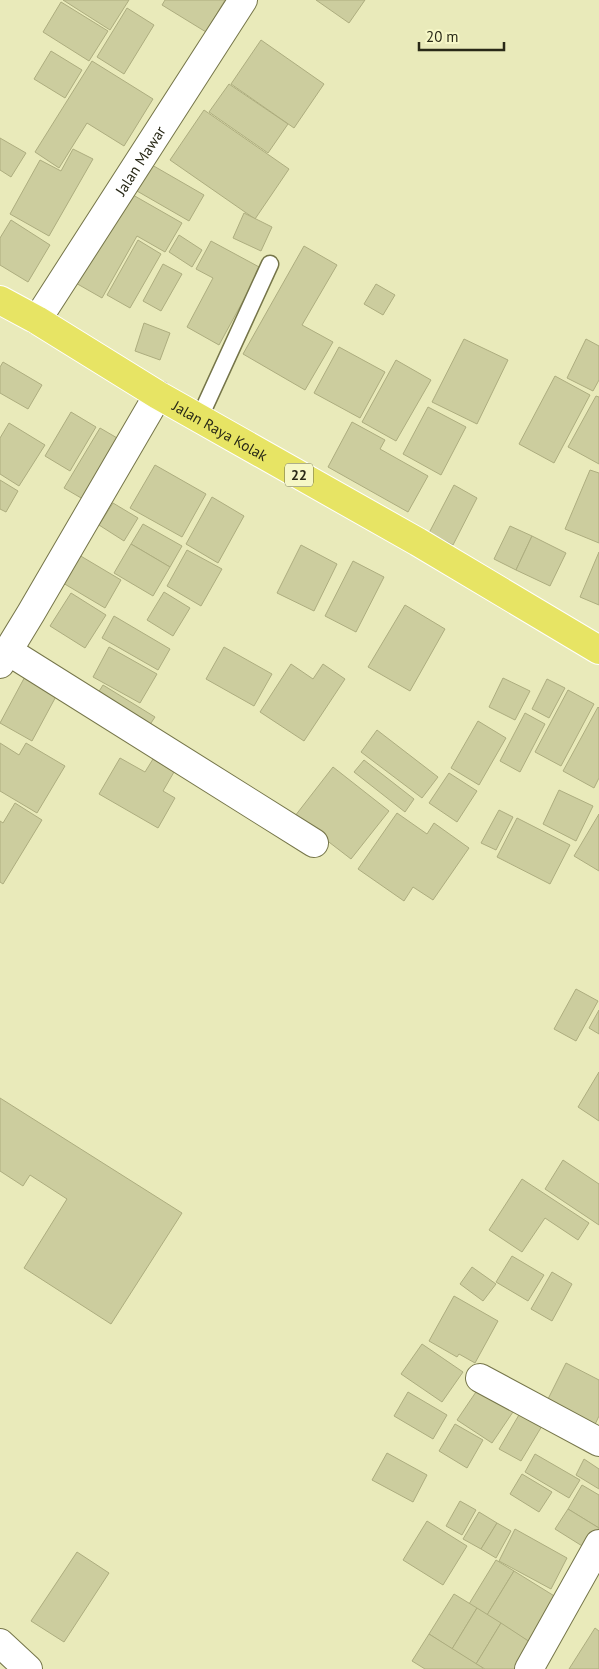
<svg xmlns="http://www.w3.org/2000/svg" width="599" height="1669" font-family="'PT Sans',sans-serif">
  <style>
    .building { fill: #cccd9e; stroke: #adad7f }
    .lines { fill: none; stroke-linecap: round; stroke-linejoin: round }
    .service-casing { stroke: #757549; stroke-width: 19 }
    .minor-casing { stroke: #757549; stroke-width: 30 }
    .trunk-casing { stroke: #fff; stroke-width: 30 }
    .service { stroke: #fff; stroke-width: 16 }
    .minor { stroke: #fff; stroke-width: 28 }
    .trunk { stroke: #e7e464; stroke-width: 28 }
    .labels { text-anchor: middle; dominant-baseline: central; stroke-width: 4.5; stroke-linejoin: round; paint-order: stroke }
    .shield { fill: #f6f7c7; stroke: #66674c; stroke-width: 1 }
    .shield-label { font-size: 14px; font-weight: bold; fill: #292917 }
    .street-label { font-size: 15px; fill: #292917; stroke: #f6f7c7 }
  </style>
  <rect width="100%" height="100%" fill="#e9eaba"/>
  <g class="building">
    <polygon points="63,0 129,0 110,30"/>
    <polygon points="165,0 225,0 206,32 162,5"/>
    <polygon points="316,0 365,0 349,23"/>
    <polygon points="61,2 108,31 89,61 43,32"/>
    <polygon points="127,8 154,25 124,74 97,57"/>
    <polygon points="261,40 324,84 294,128 231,84"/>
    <polygon points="51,51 82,70 65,98 34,79"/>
    <polygon points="92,61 153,99 124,146 87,123 59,168 35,152"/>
    <polygon points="229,84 288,124 268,153 209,112"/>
    <polygon points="204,110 289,169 255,219 170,160"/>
    <polygon points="0,138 26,153 11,177 0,170"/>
    <polygon points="73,149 93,159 49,236 10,214 40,160 61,171"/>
    <polygon points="152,165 204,195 189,221 137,191"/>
    <polygon points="126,191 182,223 165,252 137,236 102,298 74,282"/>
    <polygon points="244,213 272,227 261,251 233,238"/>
    <polygon points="11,220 50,245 28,282 0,265 0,238"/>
    <polygon points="179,235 202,250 192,267 169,252"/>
    <polygon points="138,240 161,254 130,308 107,295"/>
    <polygon points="211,241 261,268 219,345 187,327 213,278 196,269"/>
    <polygon points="304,246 337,265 302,325 333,342 305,390 243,354"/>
    <polygon points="163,264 182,274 161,311 143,301"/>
    <polygon points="376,284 395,295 383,315 364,304"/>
    <polygon points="144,323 170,333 160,360 135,351"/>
    <polygon points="464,339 508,360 477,424 432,402"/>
    <polygon points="586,339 599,346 599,380 593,391 567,378"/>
    <polygon points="339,347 385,372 360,418 314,393"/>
    <polygon points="396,360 431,380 396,441 362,422"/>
    <polygon points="3,362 42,385 28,409 0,393 0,367"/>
    <polygon points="555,376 590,395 554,463 519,444"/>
    <polygon points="596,396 599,397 599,464 568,447"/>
    <polygon points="428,407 466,427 441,475 403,454"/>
    <polygon points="71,412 96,427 70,471 45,456"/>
    <polygon points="352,422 385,440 380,449 428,476 408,512 328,467"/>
    <polygon points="9,423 45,445 19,486 0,474 0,438"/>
    <polygon points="100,428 124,442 88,502 64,488"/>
    <polygon points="155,465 206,494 182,537 130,508"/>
    <polygon points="590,470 599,473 599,543 565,529"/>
    <polygon points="0,480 18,491 6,512 0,509"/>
    <polygon points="454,485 477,498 453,545 429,533"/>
    <polygon points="212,497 244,516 218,563 186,544"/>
    <polygon points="113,503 138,518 124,541 99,525"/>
    <polygon points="143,524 182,546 170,567 131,544"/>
    <polygon points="510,526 532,536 516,570 494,559"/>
    <polygon points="532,536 566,553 550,586 516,570"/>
    <polygon points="131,544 170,567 153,596 114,573"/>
    <polygon points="301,545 337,564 314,611 277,593"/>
    <polygon points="187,550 222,569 201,606 167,586"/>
    <polygon points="599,552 599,605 580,597"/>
    <polygon points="79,555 121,580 105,608 63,583"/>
    <polygon points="353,561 384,577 356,632 325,616"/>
    <polygon points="164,592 190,608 173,636 147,620"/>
    <polygon points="71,593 106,615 85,648 50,626"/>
    <polygon points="405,605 445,629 410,691 368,667"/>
    <polygon points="114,616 170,649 158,670 102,638"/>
    <polygon points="109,647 157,674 140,703 93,677"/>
    <polygon points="224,647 272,674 254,706 206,679"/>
    <polygon points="291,664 313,679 323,664 345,679 304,741 260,712"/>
    <polygon points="28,671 60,689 32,741 0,723"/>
    <polygon points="503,678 530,691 515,720 489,707"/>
    <polygon points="547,679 565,688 549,718 532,709"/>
    <polygon points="103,685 155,717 145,732 93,701"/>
    <polygon points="568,690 594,704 561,766 535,752"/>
    <polygon points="598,707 599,708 599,778 594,788 563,771"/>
    <polygon points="525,713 545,724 520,772 500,761"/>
    <polygon points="478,721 506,738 479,785 451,768"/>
    <polygon points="377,730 438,777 422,798 361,752"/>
    <polygon points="0,743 19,755 26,743 65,766 37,813 0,791"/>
    <polygon points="120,758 145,772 153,759 174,772 163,791 175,798 158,828 99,794"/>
    <polygon points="364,760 414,799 405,812 354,772"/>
    <polygon points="333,767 389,811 351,859 295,816"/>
    <polygon points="449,773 477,791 457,822 429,803"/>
    <polygon points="559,790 593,806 576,841 543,824"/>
    <polygon points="15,803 42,820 3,884 0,882 0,821 3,823"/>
    <polygon points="499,810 513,817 496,850 481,843"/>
    <polygon points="397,813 427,834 434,823 469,848 433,900 413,887 404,901 358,869"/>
    <polygon points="599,814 599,871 574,856"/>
    <polygon points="517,818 570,845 550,884 497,857"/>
    <polygon points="576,989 598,1001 576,1041 554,1029"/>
    <polygon points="599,1010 599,1034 589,1028"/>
    <polygon points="599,1072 599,1121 578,1107"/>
    <polygon points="0,1098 182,1213 111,1324 24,1268 67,1199 30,1175 23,1186 0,1171"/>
    <polygon points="563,1160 599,1184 599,1225 545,1189"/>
    <polygon points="522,1179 589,1223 578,1240 545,1218 522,1252 489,1230"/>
    <polygon points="512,1256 544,1275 528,1301 496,1282"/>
    <polygon points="472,1267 496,1284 483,1301 460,1284"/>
    <polygon points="552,1272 572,1284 552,1321 531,1309"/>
    <polygon points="454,1296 498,1321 475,1363 459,1354 457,1357 429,1341"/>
    <polygon points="422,1344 463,1372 442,1402 401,1374"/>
    <polygon points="566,1363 599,1380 599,1416 591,1433 543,1409"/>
    <polygon points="480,1386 515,1409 492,1443 457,1420"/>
    <polygon points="408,1392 447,1415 433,1439 394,1416"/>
    <polygon points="523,1408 545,1421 521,1461 499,1449"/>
    <polygon points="455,1424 483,1440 467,1468 439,1451"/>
    <polygon points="387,1453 427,1475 413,1502 372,1480"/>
    <polygon points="535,1454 580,1480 569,1498 525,1472"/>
    <polygon points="584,1459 599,1469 599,1489 576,1475"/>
    <polygon points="522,1474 552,1492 539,1512 510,1494"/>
    <polygon points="582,1485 599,1495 599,1528 568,1509"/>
    <polygon points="460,1501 476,1510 462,1535 446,1526"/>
    <polygon points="568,1509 599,1528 587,1549 555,1529"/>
    <polygon points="479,1512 497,1523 481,1549 463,1539"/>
    <polygon points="427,1521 467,1546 443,1585 403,1560"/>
    <polygon points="497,1523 511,1531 496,1558 481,1549"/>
    <polygon points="515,1529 567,1558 551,1589 499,1561"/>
    <polygon points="77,1552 109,1573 64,1642 31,1621"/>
    <polygon points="496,1560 514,1571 487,1615 469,1604"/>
    <polygon points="514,1571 564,1602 536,1646 487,1615"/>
    <polygon points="454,1594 477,1608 452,1649 429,1634"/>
    <polygon points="477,1608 501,1623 476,1664 452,1649"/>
    <polygon points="501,1623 536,1646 522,1669 485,1669 476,1664"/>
    <polygon points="595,1628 599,1631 599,1669 569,1669"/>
    <polygon points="429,1634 483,1668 483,1669 425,1669 412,1661"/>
  </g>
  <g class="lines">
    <g class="service-casing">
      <polyline id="service" points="199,419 270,264"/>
    </g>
    <g class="minor-casing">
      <g id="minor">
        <path id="s1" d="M37,320L243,0"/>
        <polyline points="8,651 314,843"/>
        <polyline points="0,664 31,613 158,395"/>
        <polyline points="480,1378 599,1442"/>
        <polyline points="0,1643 28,1669"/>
        <polyline points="529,1669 599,1544"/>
      </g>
    </g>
    <g class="trunk-casing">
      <g id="trunk">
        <path id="s2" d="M0,300L37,320L158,395L418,542L599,650"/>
      </g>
    </g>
    <use href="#service" class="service"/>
    <use href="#minor" class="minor"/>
    <use href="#trunk" class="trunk"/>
  </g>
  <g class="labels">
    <rect class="shield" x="285" y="463.5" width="28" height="23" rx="4"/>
    <g class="shield-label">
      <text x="299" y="475">22</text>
    </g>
    <g class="street-label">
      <text stroke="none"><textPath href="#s1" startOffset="190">Jalan Mawar</textPath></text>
      <text stroke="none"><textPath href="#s2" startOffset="256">Jalan Raya Kolak</textPath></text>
    </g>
  </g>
  <path d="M419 42v8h85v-8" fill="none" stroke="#292917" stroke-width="2.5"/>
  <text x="426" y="42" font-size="15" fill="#292917" stroke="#f6f7c7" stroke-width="4" paint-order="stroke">20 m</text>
</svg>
